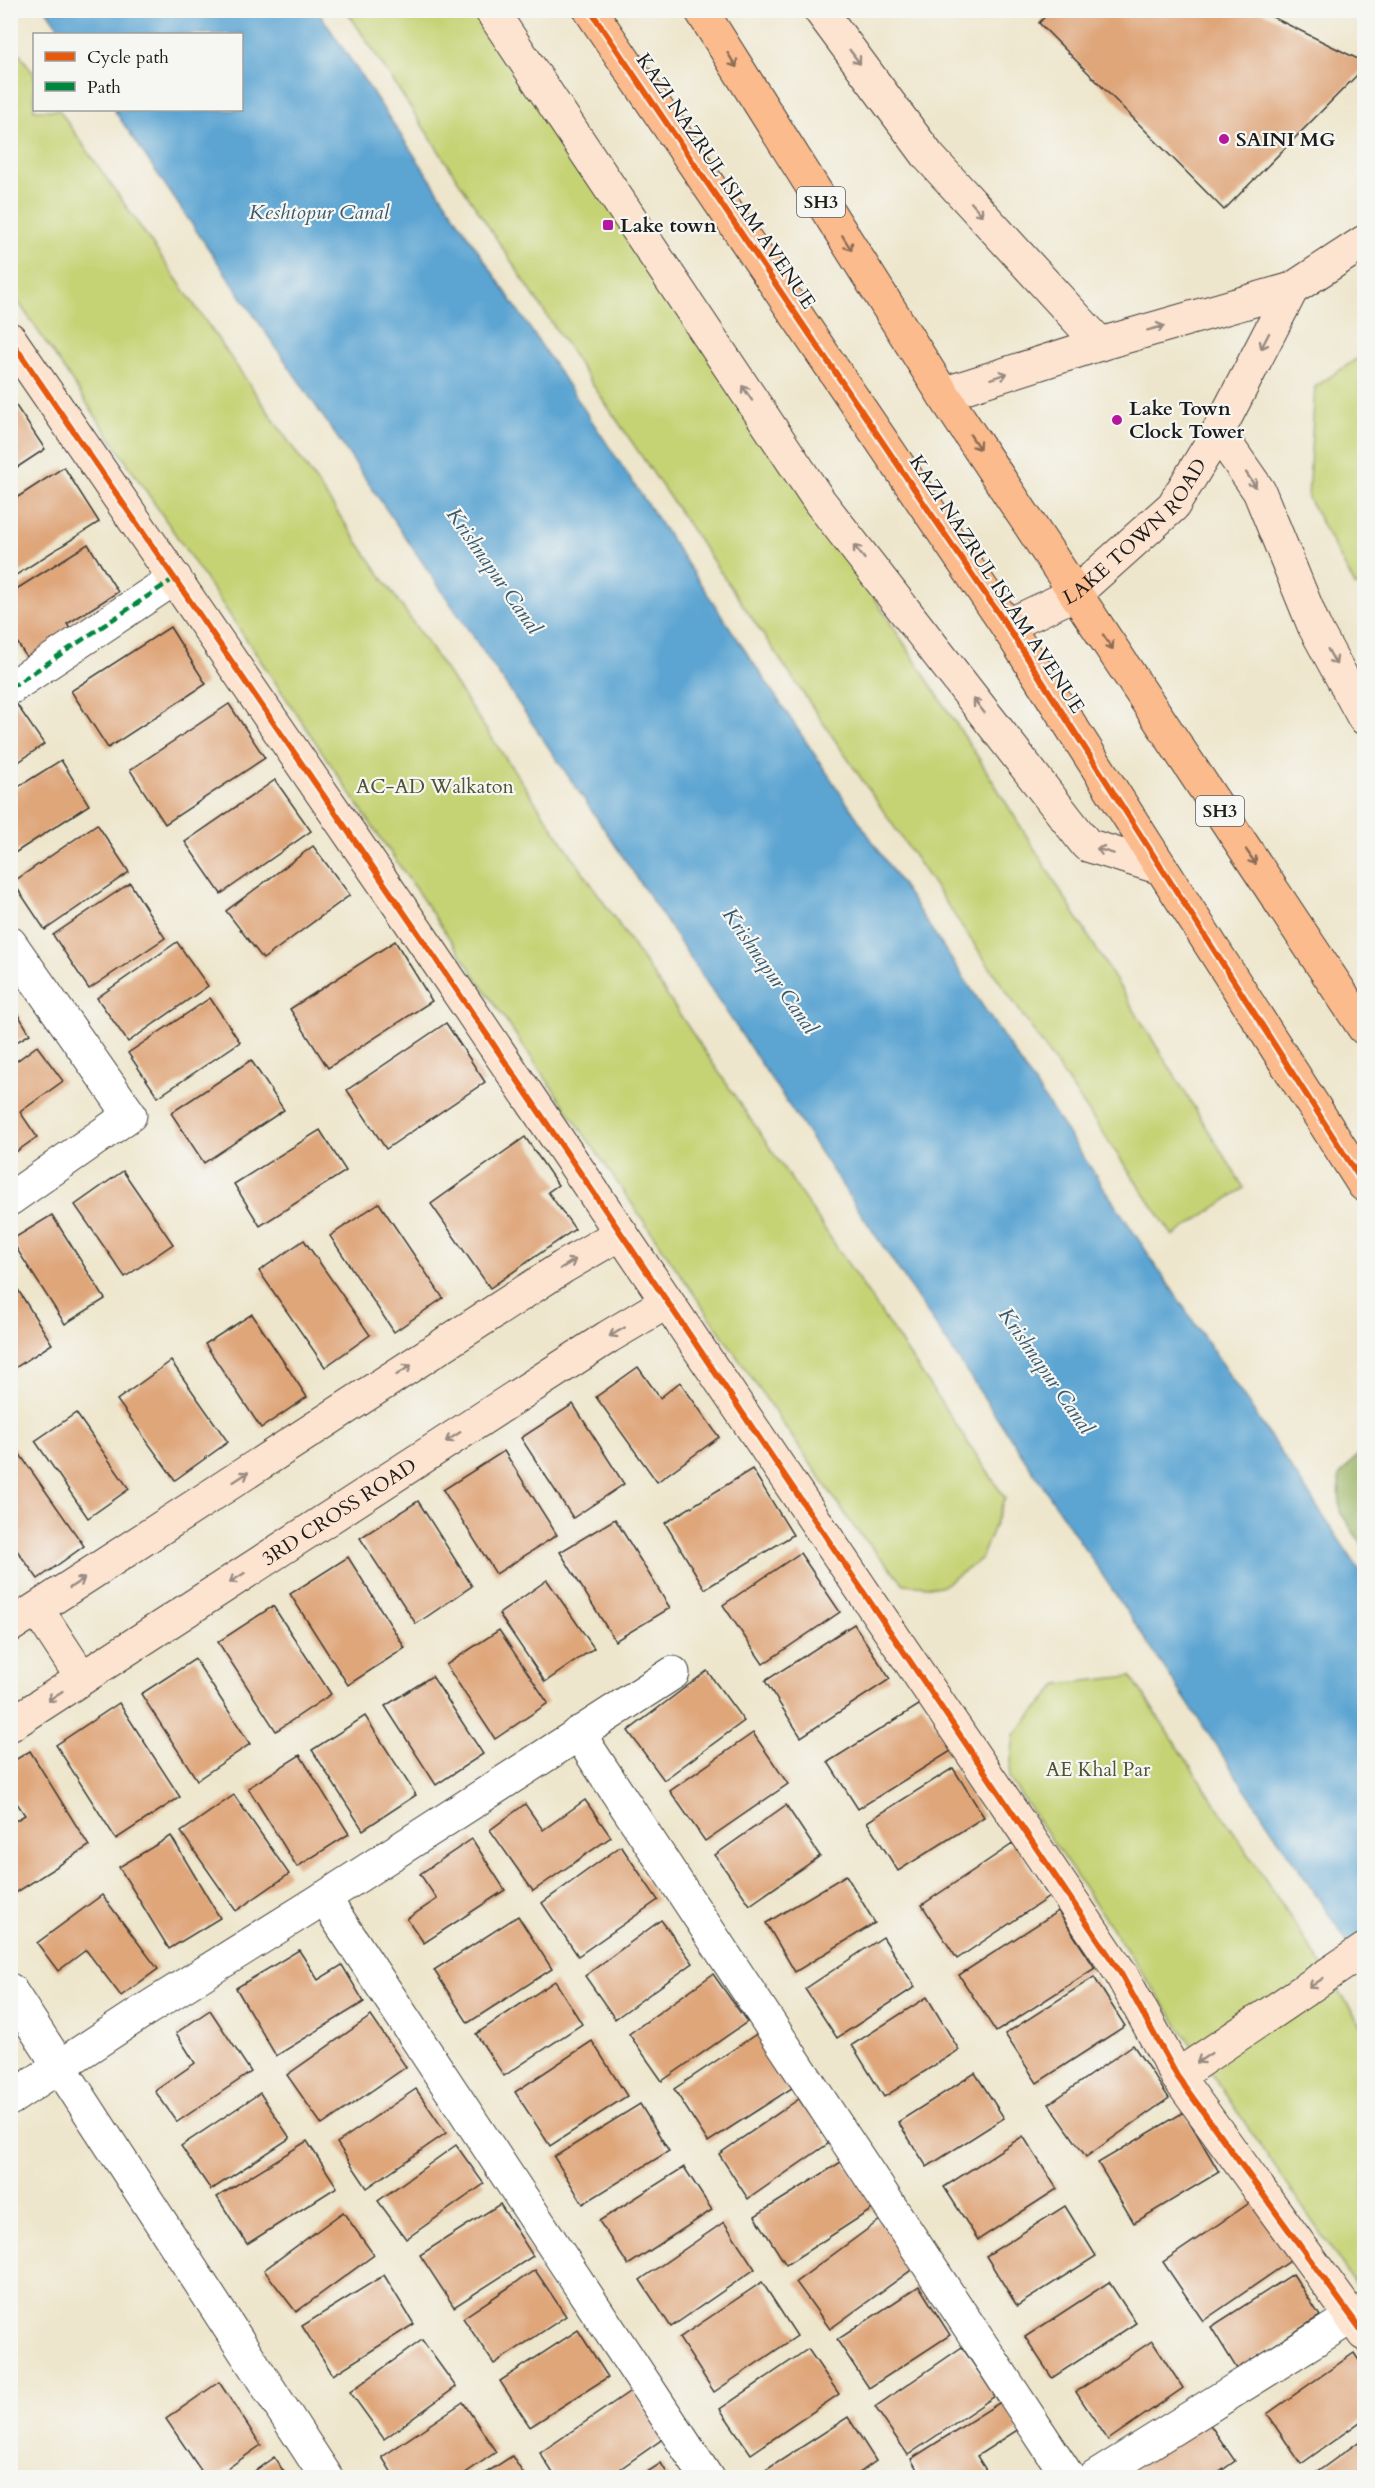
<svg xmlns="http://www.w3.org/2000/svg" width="1375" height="2488" font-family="Cardo,serif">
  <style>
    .green { fill: #c6d374; stroke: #717848; stroke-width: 1.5 }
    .forest { fill: #9cb566; stroke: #5c6841; stroke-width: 1.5 }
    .water { fill: #5ba4d2; stroke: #3c6077; stroke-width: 1.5 }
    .building { fill: #dfa67a }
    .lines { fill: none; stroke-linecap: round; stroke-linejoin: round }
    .street-casing { stroke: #3c3a36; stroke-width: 35 }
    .secondary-casing { stroke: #3c3a36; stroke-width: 35 }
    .primary-casing { stroke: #3c3a36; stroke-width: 35 }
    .street { stroke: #fff; stroke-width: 33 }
    .secondary { stroke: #fde4d1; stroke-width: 33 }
    .primary { stroke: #fbbb8d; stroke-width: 33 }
    .quiet { stroke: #00873e; stroke-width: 4.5; stroke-dasharray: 9 4.5; stroke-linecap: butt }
    .cycleway-casing { stroke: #f6f6f2; stroke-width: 10 }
    .cycleway { stroke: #e8590c; stroke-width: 6 }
    .oneway { stroke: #988a80 }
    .oneway2 { stroke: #8c6c54 }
    .poi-dot { fill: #b5179e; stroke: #f6f6f2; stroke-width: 2 }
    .labels { text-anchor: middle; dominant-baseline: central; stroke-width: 4.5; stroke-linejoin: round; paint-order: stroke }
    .shield { fill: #f6f6f2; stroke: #5d5d5c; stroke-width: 1.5 }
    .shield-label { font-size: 18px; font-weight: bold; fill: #1c1c1c }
    .poi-label { font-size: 20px; font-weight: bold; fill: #1c1c1c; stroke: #f6f6f2; text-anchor: start }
    .street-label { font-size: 20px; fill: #1c1c1c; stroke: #f6f6f2 }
    .park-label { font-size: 20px; fill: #4f5336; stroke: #f6f6f2 }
    .water-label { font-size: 21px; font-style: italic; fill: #38596e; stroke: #f6f6f2 }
  </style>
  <rect width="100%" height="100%" fill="#f6f6f2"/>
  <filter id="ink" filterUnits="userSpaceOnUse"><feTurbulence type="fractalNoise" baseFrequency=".0167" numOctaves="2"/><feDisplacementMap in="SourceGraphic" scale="12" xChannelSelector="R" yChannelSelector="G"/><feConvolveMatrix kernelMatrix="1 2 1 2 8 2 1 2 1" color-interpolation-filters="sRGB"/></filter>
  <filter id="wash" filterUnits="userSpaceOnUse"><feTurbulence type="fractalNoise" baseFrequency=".008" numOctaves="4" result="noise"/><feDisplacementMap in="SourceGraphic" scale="24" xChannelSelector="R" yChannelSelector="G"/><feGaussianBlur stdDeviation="1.35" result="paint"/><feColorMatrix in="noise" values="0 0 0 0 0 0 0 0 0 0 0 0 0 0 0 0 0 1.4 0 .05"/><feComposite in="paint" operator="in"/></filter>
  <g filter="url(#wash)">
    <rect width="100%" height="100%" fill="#eee6cc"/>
    <g class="green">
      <polygon points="347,11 485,11 653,257 979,759 1244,1188 1173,1236 580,366"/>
      <path d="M10,40L34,74V110H59C379,569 694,1033 1005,1498L981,1559L941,1587L904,1584L854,1527L377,833L11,291Z"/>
      <polygon points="1364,354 1364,581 1356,587 1308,498 1315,387"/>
      <polygon points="1131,1676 1364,2029 1364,2297 1009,1778 1014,1735 1059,1684"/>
    </g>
    <polygon class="forest" points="1364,1448 1364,1548 1340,1512 1339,1476"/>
    <polygon class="water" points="47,11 318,11 1364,1577 1364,1967 605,830 114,110 242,110 242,34 63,34"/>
    <g id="blocks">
      <g class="building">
        <polygon points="1051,10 1258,10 1364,62 1364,68 1224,210 1039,23"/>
        <polygon points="10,397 45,449 10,472"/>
        <polygon points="64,467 99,522 10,579 10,502"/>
        <polygon points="88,544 118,592 67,624 76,638 32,666 10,631 10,593"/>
        <polygon points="170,627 206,684 108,748 71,691"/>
        <polygon points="13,699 44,744 10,768 10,700"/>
        <polygon points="229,704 265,758 165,824 130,770"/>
        <polygon points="61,760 89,805 10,856 10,792"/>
        <polygon points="275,780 311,831 221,894 185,842"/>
        <polygon points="97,824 129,872 45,930 13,882"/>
        <polygon points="313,846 350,895 263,959 226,911"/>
        <polygon points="130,883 165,938 89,989 53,935"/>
        <polygon points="395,941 432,1001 328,1068 290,1009"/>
        <polygon points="177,942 208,986 128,1042 97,998"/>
        <polygon points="210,998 240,1042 158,1097 128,1053"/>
        <polygon points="10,1001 30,1034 10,1046"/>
        <polygon points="446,1023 485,1082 386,1149 347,1090"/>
        <polygon points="37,1046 63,1081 20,1112 37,1137 10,1156 10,1066"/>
        <polygon points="251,1060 284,1110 204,1163 171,1113"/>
        <polygon points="320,1130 346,1171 260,1226 234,1184"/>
        <polygon points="525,1137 558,1185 548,1192 575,1229 490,1288 431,1204"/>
        <polygon points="123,1171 173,1244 125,1277 75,1205"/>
        <polygon points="379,1203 443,1298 394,1332 330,1236"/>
        <polygon points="52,1215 105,1299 65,1324 11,1240"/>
        <polygon points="304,1240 370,1335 325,1367 259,1271"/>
        <polygon points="10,1277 52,1344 12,1370 10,1367"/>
        <polygon points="252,1314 307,1397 261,1428 205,1344"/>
        <polygon points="171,1361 228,1442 175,1480 117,1400"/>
        <polygon points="638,1367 660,1398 680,1382 719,1437 657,1482 596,1397"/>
        <polygon points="573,1404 624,1484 573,1518 521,1438"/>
        <polygon points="76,1413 129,1489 88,1518 35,1441"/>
        <polygon points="14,1446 84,1546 38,1579 10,1541 10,1448"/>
        <polygon points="504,1451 557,1535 496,1574 443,1490"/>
        <polygon points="752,1469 793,1535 705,1589 665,1523"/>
        <polygon points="418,1501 472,1586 416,1624 360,1538"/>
        <polygon points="615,1519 670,1608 615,1641 560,1552"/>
        <polygon points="800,1553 840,1612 763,1664 723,1605"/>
        <polygon points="348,1557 405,1648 348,1685 290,1594"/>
        <polygon points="547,1580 594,1648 545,1682 499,1614"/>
        <polygon points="273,1606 331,1694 276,1731 218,1642"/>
        <polygon points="854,1624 890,1679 801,1737 765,1681"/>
        <polygon points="499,1630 548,1703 495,1739 446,1665"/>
        <polygon points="195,1659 250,1744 197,1780 141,1694"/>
        <polygon points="707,1671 744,1721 664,1780 628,1731"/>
        <polygon points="432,1676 483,1754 436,1785 385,1706"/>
        <polygon points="119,1703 180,1797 116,1839 56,1745"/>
        <polygon points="922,1703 951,1751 858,1809 828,1762"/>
        <polygon points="365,1716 416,1795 363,1830 312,1750"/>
        <polygon points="753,1733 788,1784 705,1841 670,1791"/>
        <polygon points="30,1751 89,1846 14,1894 10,1887 10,1824 25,1815 10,1793 10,1763"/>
        <polygon points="300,1755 349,1834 297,1867 248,1788"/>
        <polygon points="953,1768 984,1817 898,1871 867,1822"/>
        <polygon points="234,1795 289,1874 236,1911 181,1832"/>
        <polygon points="585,1800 611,1837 533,1891 490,1830 525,1804 543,1830"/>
        <polygon points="786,1805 820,1856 750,1905 715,1855"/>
        <polygon points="171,1836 220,1918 169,1949 119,1867"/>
        <polygon points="472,1839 505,1890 424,1943 407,1919 437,1899 420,1874"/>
        <polygon points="1014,1843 1049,1897 957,1959 922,1905"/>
        <polygon points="621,1846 658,1900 578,1956 542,1903"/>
        <polygon points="846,1875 875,1923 795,1972 766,1923"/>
        <polygon points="102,1895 158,1969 121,1996 86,1950 58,1971 37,1943"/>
        <polygon points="1058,1911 1095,1968 996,2032 959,1975"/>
        <polygon points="518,1916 552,1969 468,2023 434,1970"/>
        <polygon points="661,1920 693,1963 615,2019 585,1976"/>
        <polygon points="883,1937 915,1987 837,2038 805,1989"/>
        <polygon points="299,1950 318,1980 342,1965 364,2002 276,2056 236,1988"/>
        <polygon points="713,1974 747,2022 662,2081 629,2034"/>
        <polygon points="1094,1977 1125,2026 1037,2083 1005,2034"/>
        <polygon points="555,1981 582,2024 504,2076 476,2034"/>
        <polygon points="927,1997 959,2050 884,2097 852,2045"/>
        <polygon points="210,2010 251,2072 177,2122 155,2091 195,2063 176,2033"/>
        <polygon points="371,2016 406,2067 322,2125 287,2075"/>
        <polygon points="758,2033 792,2088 708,2142 674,2089"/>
        <polygon points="592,2041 627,2096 550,2146 515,2092"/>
        <polygon points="1133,2045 1169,2098 1086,2157 1049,2104"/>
        <polygon points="975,2073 1004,2118 927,2167 898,2122"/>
        <polygon points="416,2089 446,2133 367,2188 337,2143"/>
        <polygon points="260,2093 290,2138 211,2190 181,2146"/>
        <polygon points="799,2099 829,2143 748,2199 719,2154"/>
        <polygon points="640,2104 669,2151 583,2204 554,2157"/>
        <polygon points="1184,2112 1219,2172 1134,2223 1098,2163"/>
        <polygon points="1023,2136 1057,2189 978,2240 944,2187"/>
        <polygon points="307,2141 337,2187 247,2244 217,2197"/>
        <polygon points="456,2145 484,2184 406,2239 378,2201"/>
        <polygon points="844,2160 874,2208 786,2265 755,2216"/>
        <polygon points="684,2167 712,2210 628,2265 599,2221"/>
        <polygon points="1254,2200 1293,2259 1203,2321 1163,2262"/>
        <polygon points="500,2204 533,2256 454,2307 420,2255"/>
        <polygon points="1065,2206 1096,2256 1017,2306 986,2256"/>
        <polygon points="343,2212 374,2255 296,2312 264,2270"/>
        <polygon points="880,2220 914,2268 830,2329 796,2282"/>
        <polygon points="724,2222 755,2269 671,2327 640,2280"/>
        <polygon points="535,2270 566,2316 494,2364 463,2318"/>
        <polygon points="1293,2274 1320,2316 1237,2369 1211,2327"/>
        <polygon points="384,2275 414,2324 333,2375 302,2326"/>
        <polygon points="762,2282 797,2336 714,2392 679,2338"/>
        <polygon points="1109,2282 1136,2323 1052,2378 1025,2337"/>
        <polygon points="919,2286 950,2335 869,2388 837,2340"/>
        <polygon points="578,2330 608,2377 530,2427 500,2381"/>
        <polygon points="422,2340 456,2387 384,2439 350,2392"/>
        <polygon points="1152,2341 1183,2388 1108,2440 1076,2392"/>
        <polygon points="962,2347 995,2396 908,2455 875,2407"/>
        <polygon points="808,2349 839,2394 751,2454 720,2409"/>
        <polygon points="1354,2353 1364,2368 1364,2419 1301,2464 1267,2414"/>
        <polygon points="219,2382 261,2445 214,2478 206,2478 166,2419"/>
        <polygon points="632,2390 664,2438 607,2478 556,2478 540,2453"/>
        <polygon points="1002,2401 1019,2429 977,2456 991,2478 922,2478 911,2459"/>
        <polygon points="463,2402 496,2452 458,2478 395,2478 382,2457"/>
        <polygon points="1204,2416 1235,2461 1211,2478 1124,2478"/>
        <polygon points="848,2417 876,2461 852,2478 771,2478 766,2470"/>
        <polygon points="1364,2438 1364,2478 1309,2478"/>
        <polygon points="512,2456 526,2478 478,2478"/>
        <polygon points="274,2457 288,2478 245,2478"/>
        <polygon points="661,2463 670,2478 638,2478"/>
      </g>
    </g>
  </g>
  <g filter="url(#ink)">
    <use href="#blocks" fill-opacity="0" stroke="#3c3a36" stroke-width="1.5"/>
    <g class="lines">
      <g class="street-casing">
        <g id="street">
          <polyline points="10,688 175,578"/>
          <polyline points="10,943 130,1115 10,1199"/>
          <polyline points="578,1733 1069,2478"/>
          <polyline points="324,1898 707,2478"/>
          <polyline points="10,1990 327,2478"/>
          <polyline points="10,2099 145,2010 324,1898 673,1673"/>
          <polyline points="1094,2478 1353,2316"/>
        </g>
      </g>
      <g class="secondary-casing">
        <g id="secondary">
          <polyline points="491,10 820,502 1087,845 1161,868"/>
          <polyline points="820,10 929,157 1100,344"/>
          <polyline points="10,339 431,952 1120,1972 1177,2076 1364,2334"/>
          <polyline points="943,394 1100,344 1292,289"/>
          <polyline points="1218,432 1259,491 1314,626 1364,718"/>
          <path id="s1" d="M1007,626L1076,593L1173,506L1218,432L1292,289L1364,242"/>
          <polyline points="37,1609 82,1678"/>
          <polyline points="10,1626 563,1267 621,1233"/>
          <path id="s2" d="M10,1725L608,1337L667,1302"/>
          <polyline points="1177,2076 1364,1950"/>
        </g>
      </g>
      <g class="primary-casing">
        <g id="primary">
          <polyline points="590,10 1007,626 1364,1185"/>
          <polyline points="701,10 943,394 1364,1028"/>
        </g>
      </g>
      <use href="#street" class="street"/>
      <use href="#secondary" class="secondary"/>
      <use href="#primary" class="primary"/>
      <polyline class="quiet" points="10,688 175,578"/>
      <g class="cycleway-casing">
        <g id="cycleway">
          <polyline points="590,10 1007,626 1364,1185"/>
          <polyline points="10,339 431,952 1120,1972 1177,2076 1364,2334"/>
        </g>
      </g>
      <use href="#cycleway" class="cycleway"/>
    </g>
    <defs><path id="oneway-shaft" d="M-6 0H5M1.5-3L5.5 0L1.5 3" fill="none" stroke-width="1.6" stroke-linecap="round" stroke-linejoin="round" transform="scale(1.5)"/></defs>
    <g class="oneway">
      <use href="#oneway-shaft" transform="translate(855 57) rotate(53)"/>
      <use href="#oneway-shaft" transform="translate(977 209) rotate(48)"/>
      <use href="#oneway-shaft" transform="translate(1156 328) rotate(-15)"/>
      <use href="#oneway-shaft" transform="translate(1265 341) rotate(117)"/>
      <use href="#oneway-shaft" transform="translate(999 376) rotate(-18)"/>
      <use href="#oneway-shaft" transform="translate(747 393) rotate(-124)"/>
      <use href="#oneway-shaft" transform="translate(1251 480) rotate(56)"/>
      <use href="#oneway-shaft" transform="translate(859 552) rotate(-128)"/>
      <use href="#oneway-shaft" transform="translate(1332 657) rotate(61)"/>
      <use href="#oneway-shaft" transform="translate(979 706) rotate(-128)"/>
      <use href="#oneway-shaft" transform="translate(1105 851) rotate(-163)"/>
      <use href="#oneway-shaft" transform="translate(568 1264) rotate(-31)"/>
      <use href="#oneway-shaft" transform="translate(617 1332) rotate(150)"/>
      <use href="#oneway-shaft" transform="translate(404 1370) rotate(-33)"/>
      <use href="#oneway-shaft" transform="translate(453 1437) rotate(147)"/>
      <use href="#oneway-shaft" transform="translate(241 1477) rotate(-33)"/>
      <use href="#oneway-shaft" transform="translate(237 1578) rotate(147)"/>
      <use href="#oneway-shaft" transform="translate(77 1583) rotate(-33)"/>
      <use href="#oneway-shaft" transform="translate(55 1696) rotate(147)"/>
      <use href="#oneway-shaft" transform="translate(1316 1983) rotate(146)"/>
      <use href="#oneway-shaft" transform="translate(1204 2058) rotate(146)"/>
    </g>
    <g class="oneway2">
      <use href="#oneway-shaft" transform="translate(732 60) rotate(58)"/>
      <use href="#oneway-shaft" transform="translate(847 243) rotate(58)"/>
      <use href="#oneway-shaft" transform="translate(975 442) rotate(56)"/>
      <use href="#oneway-shaft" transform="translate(1108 642) rotate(56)"/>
      <use href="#oneway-shaft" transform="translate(1251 857) rotate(56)"/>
    </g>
  </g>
  <g class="poi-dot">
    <circle cx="1224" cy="139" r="6"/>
    <rect x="602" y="219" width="12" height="12" rx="3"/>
    <circle cx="1117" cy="420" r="6"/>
  </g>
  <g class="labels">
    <g class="shield">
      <rect x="797" y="187" width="48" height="30" rx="4.5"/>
      <rect x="1196" y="796" width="48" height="30" rx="4.5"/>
    </g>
    <g class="shield-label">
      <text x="821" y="202">SH3</text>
      <text x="1220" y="811">SH3</text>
    </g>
    <g class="poi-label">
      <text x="1236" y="139">SAINI MG</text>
      <text x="620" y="225">Lake town</text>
      <text x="1129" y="408">Lake Town<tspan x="1129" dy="23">Clock Tower</tspan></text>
    </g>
    <g class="street-label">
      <text transform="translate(726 181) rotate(56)">KAZI NAZRUL ISLAM AVENUE</text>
      <text stroke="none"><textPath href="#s1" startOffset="162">LAKE TOWN ROAD</textPath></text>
      <text transform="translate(997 584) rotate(57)">KAZI NAZRUL ISLAM AVENUE</text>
      <text stroke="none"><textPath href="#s2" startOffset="392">3RD CROSS ROAD</textPath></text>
    </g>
    <g class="park-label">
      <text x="435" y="786">AC-AD Walkaton</text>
      <text x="1098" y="1769">AE Khal Par</text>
    </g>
    <g class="water-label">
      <text x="319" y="212">Keshtopur Canal</text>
      <text transform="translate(494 571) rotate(55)">Krishnapur Canal</text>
      <text transform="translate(770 971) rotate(55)">Krishnapur Canal</text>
      <text transform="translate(1046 1371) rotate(55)">Krishnapur Canal</text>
    </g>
  </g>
  <rect width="1375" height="2488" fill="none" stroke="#f6f6f2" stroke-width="36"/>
  <rect x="33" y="33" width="210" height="78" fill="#f6f6f2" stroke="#9f9f9c" stroke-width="1.5"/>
  <rect x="45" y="52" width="30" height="9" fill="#e8590c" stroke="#9f9f9c" stroke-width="1.5"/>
  <text x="87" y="63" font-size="18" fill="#1c1c1c">Cycle path</text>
  <rect x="45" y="82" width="30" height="9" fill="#00873e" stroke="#9f9f9c" stroke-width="1.5"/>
  <text x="87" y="93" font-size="18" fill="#1c1c1c">Path</text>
</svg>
